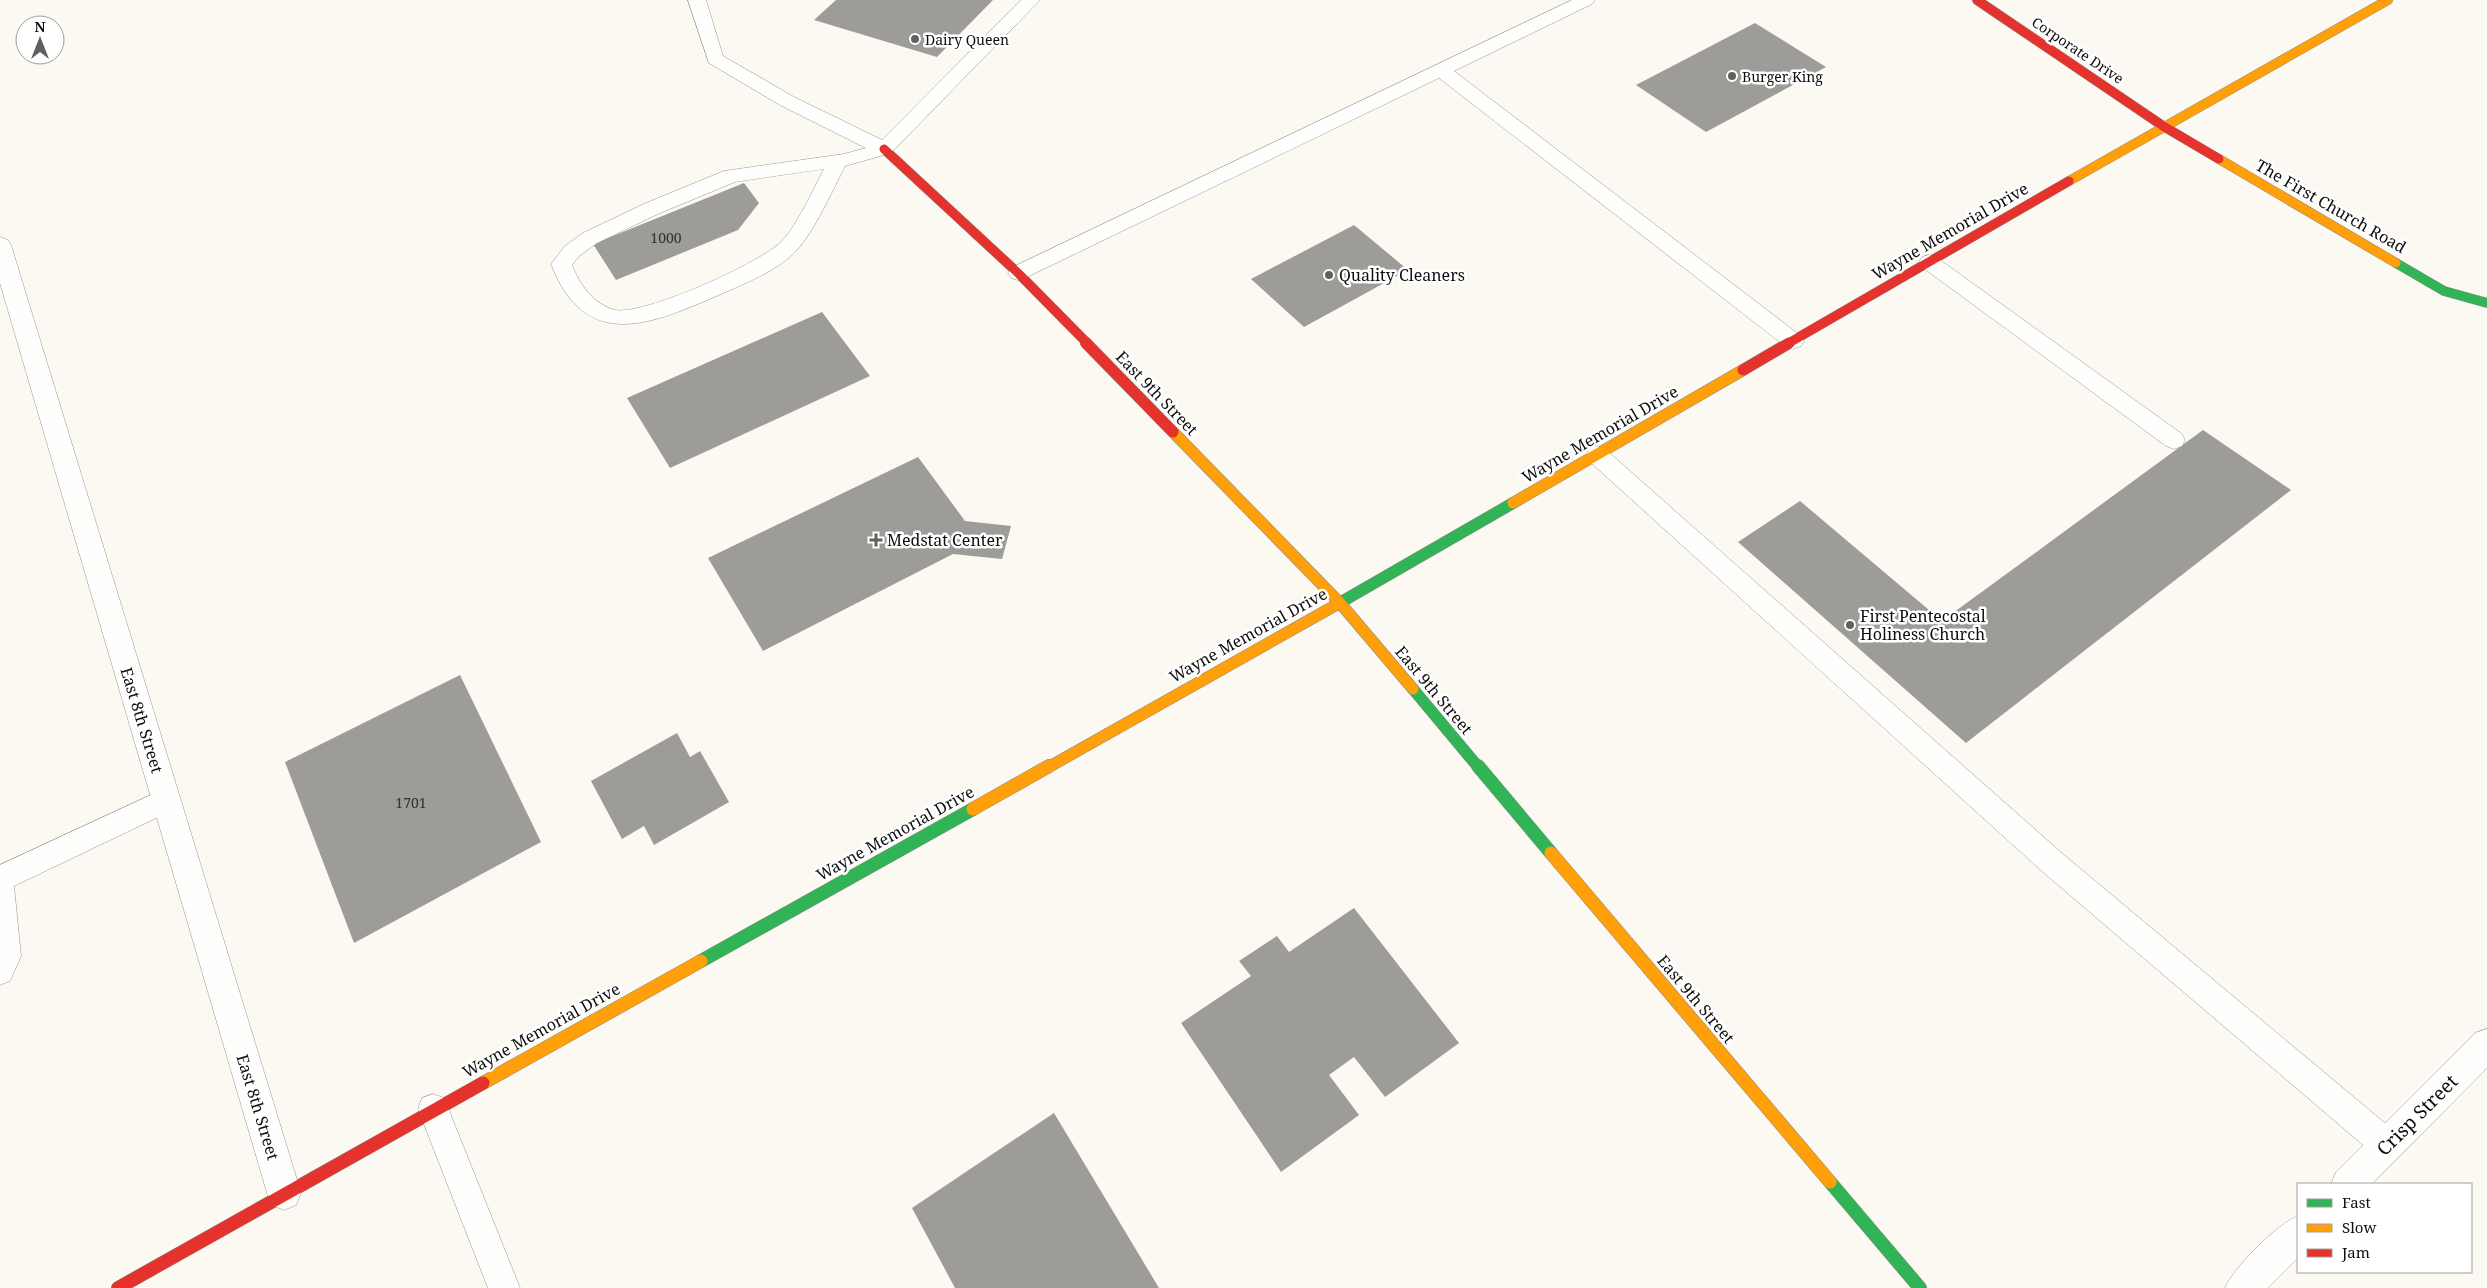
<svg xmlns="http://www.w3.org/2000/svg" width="2487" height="1288" font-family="'Noto Serif',serif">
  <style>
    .building { fill: #9e9c98 }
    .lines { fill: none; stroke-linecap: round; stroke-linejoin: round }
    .lane-casing { stroke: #959491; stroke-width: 1 }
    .street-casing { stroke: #959491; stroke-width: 1 }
    .fast-far2-casing { stroke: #8b8a87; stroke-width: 10 }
    .fast-far1-casing { stroke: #8b8a87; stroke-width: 12 }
    .fast-casing { stroke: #8b8a87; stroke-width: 14 }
    .slow-far2-casing { stroke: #8b8a87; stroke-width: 10 }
    .slow-far1-casing { stroke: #8b8a87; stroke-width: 12 }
    .slow-casing { stroke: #8b8a87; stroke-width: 14 }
    .jam-far2-casing { stroke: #8b8a87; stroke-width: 10 }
    .jam-far1-casing { stroke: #8b8a87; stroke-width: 12 }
    .jam-casing { stroke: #8b8a87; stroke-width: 14 }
    .lane { fill: #fefefd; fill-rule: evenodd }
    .street { fill: #fefefd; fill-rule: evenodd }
    .fast-far2 { stroke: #30b455; stroke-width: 9 }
    .fast-far1 { stroke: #30b455; stroke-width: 11 }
    .fast { stroke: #30b455; stroke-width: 13 }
    .slow-far2 { stroke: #ff9f0a; stroke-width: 9 }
    .slow-far1 { stroke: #ff9f0a; stroke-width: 11 }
    .slow { stroke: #ff9f0a; stroke-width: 13 }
    .jam-far2 { stroke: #e5322d; stroke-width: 9 }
    .jam-far1 { stroke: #e5322d; stroke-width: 11 }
    .jam { stroke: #e5322d; stroke-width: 13 }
    .poi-dot { fill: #61605e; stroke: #fff; stroke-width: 2 }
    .labels { text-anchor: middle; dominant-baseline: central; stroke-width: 5; stroke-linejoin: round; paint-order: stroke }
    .far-poi-label { font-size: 14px; fill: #0e0e0e; stroke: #fff; text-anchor: start }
    .far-street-label { font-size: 14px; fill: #0e0e0e; stroke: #fff }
    .number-label { font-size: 14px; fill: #323230 }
    .street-label { font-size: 16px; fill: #0e0e0e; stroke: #fff }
    .poi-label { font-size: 16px; fill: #0e0e0e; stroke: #fff; text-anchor: start }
    .near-street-label { font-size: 19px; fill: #0e0e0e; stroke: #fff }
  </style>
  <rect width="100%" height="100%" fill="#fbf9f2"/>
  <g class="building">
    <polygon points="836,0 993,0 937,57 814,20"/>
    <polygon points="1755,23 1826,67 1706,132 1636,85"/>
    <polygon points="744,183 759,203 738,230 616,280 593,244"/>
    <polygon points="1354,225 1408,270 1304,327 1251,279"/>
    <polygon points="822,312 870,376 670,468 627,398"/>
    <polygon points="2203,430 2291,490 1966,743 1738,542 1800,501 1942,621"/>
    <polygon points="918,457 965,521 1011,526 1002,559 953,554 763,651 708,558"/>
    <polygon points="460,675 541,842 354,943 285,762"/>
    <polygon points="677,733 690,757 700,751 729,802 654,845 644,826 622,839 591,781"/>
    <polygon points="1354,908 1459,1043 1385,1097 1354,1057 1329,1075 1359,1115 1281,1172 1181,1023 1251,976 1239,961 1277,936 1289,952"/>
    <polygon points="1054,1113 1159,1288 955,1288 912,1208"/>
  </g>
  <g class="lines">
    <g class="lane-casing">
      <g id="lane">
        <path d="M688,0H706L723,56L794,97L882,140L1021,0H1040L891,153L845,166C833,190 813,233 796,251C777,271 746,283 721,294C652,324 586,354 551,264L565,246L583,233L646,203L724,171L844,154L866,148L780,105L709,63ZM824,169C813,190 797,225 782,241C761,263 643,316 615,310C593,304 580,285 572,265L579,256L597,243L660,213L735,182Z"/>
        <polygon points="1572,0 1595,0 1592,4 1454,71 1801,336 1804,341 1801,346 1793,349 1785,346 1439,78 1025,278 1018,280 1011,278 1008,273 1011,268"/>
        <polygon points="1929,255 1936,257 2182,434 2185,440 2182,446 2174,449 2166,446 1922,267 1919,262 1922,257"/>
        <polygon points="1597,446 1605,449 2064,855 2398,1134 2402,1145 2398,1156 2387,1160 2376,1156 2044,873 1589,461 1586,455 1589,449"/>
        <polygon points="166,788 175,791 179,800 175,809 14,886 21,956 10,981 0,985 0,865"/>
        <polygon points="433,1094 444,1098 520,1288 488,1288 418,1109 422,1098"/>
      </g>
    </g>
    <g class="street-casing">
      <g id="street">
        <polygon points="0,237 8,240 11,245 301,1193 296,1205 284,1210 272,1205 267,1193 0,283"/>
        <polygon points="2487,1029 2487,1068 2372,1184 2331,1184 2336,1172 2475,1033"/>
        <path d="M2298,1216V1258L2268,1288H2225C2233,1268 2278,1223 2298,1216Z"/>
      </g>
    </g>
    <g class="fast-far2-casing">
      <polyline id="fast-far2" points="2396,263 2444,291 2487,303"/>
    </g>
    <g class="fast-far1-casing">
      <g id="fast-far1">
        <polyline points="1336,605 1513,503"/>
        <polyline points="1413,689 1479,768"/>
      </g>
    </g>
    <g class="fast-casing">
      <g id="fast">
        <polyline points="1478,766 1551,853"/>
        <polyline points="701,961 973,809"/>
        <polyline points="1830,1182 1920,1288"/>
      </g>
    </g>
    <g class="slow-far2-casing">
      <g id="slow-far2">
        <polyline points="2219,159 2396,263"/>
        <polyline points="2069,181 2388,0"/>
      </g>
    </g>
    <g class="slow-far1-casing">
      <g id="slow-far1">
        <polyline points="1173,432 1340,603 1413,689"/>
        <polyline points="1513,503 1743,370"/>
        <polyline points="1047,768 1336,605"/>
      </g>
    </g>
    <g class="slow-casing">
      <g id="slow">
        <polyline points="973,809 1049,766"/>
        <polyline points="1551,853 1830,1182"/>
        <polyline points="483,1083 701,961"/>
      </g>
    </g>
    <g class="jam-far2-casing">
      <g id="jam-far2">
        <polyline points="1977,0 2163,126 2219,159"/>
        <polyline points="884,149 1018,273 1088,344"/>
        <polyline points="1787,344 2069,181"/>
      </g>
    </g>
    <g class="jam-far1-casing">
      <g id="jam-far1">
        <polyline points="1086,343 1173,432"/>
        <polyline points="1743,370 1789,343"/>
      </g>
    </g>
    <g class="jam-casing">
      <polyline id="jam" points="118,1288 483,1083"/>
    </g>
    <use href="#lane" class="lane"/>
    <use href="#street" class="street"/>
    <use href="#fast-far2" class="fast-far2"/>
    <use href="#fast-far1" class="fast-far1"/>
    <use href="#fast" class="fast"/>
    <use href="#slow-far2" class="slow-far2"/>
    <use href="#slow-far1" class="slow-far1"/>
    <use href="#slow" class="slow"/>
    <use href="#jam-far2" class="jam-far2"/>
    <use href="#jam-far1" class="jam-far1"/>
    <use href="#jam" class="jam"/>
  </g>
  <g class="poi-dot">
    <circle cx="915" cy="39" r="5"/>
    <circle cx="1732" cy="76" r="5"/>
    <circle cx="1329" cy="275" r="5"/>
    <path d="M873.5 532.5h5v5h5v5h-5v5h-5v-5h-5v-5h5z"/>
    <circle cx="1850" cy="625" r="5"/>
  </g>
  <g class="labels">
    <g class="far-poi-label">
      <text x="925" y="39">Dairy Queen</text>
      <text x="1742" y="76">Burger King</text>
    </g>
    <g class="far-street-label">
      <text transform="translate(2078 50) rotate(34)">Corporate Drive</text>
    </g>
    <g class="number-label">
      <text x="666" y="237">1000</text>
      <text x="411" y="802">1701</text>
    </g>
    <g class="street-label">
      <text transform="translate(2331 206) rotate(30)">The First Church Road</text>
      <text transform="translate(1950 231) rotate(-30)">Wayne Memorial Drive</text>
      <text transform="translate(1157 393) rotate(46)">East 9th Street</text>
      <text transform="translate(1600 434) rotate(-30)">Wayne Memorial Drive</text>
      <text transform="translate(1248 635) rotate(-29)">Wayne Memorial Drive</text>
      <text transform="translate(1434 690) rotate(50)">East 9th Street</text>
      <text transform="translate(142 720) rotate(73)">East 8th Street</text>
      <text transform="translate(895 833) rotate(-29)">Wayne Memorial Drive</text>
      <text transform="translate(1696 999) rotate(50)">East 9th Street</text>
      <text transform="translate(541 1030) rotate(-29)">Wayne Memorial Drive</text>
      <text transform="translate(258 1107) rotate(73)">East 8th Street</text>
    </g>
    <g class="poi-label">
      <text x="1339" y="275">Quality Cleaners</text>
      <text x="887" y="540">Medstat Center</text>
      <text x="1860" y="616">First Pentecostal<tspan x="1860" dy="18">Holiness Church</tspan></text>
    </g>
    <g class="near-street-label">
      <text transform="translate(2417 1115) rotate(-45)">Crisp Street</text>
    </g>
  </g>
  <rect x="2297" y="1183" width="175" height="90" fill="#ffffff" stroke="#9f9f9f"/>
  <rect x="2307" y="1199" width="25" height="8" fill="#30b455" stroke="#9f9f9f"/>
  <text x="2342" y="1208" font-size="15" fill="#0e0e0e">Fast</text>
  <rect x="2307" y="1224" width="25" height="8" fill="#ff9f0a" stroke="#9f9f9f"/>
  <text x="2342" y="1233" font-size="15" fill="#0e0e0e">Slow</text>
  <rect x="2307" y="1249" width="25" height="8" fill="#e5322d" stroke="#9f9f9f"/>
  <text x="2342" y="1258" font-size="15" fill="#0e0e0e">Jam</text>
  <g transform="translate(40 40)"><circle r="24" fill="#ffffff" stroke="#9f9f9f"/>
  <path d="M0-4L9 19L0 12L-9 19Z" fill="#61605e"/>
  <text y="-8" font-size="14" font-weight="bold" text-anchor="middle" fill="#0e0e0e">N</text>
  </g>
</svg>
